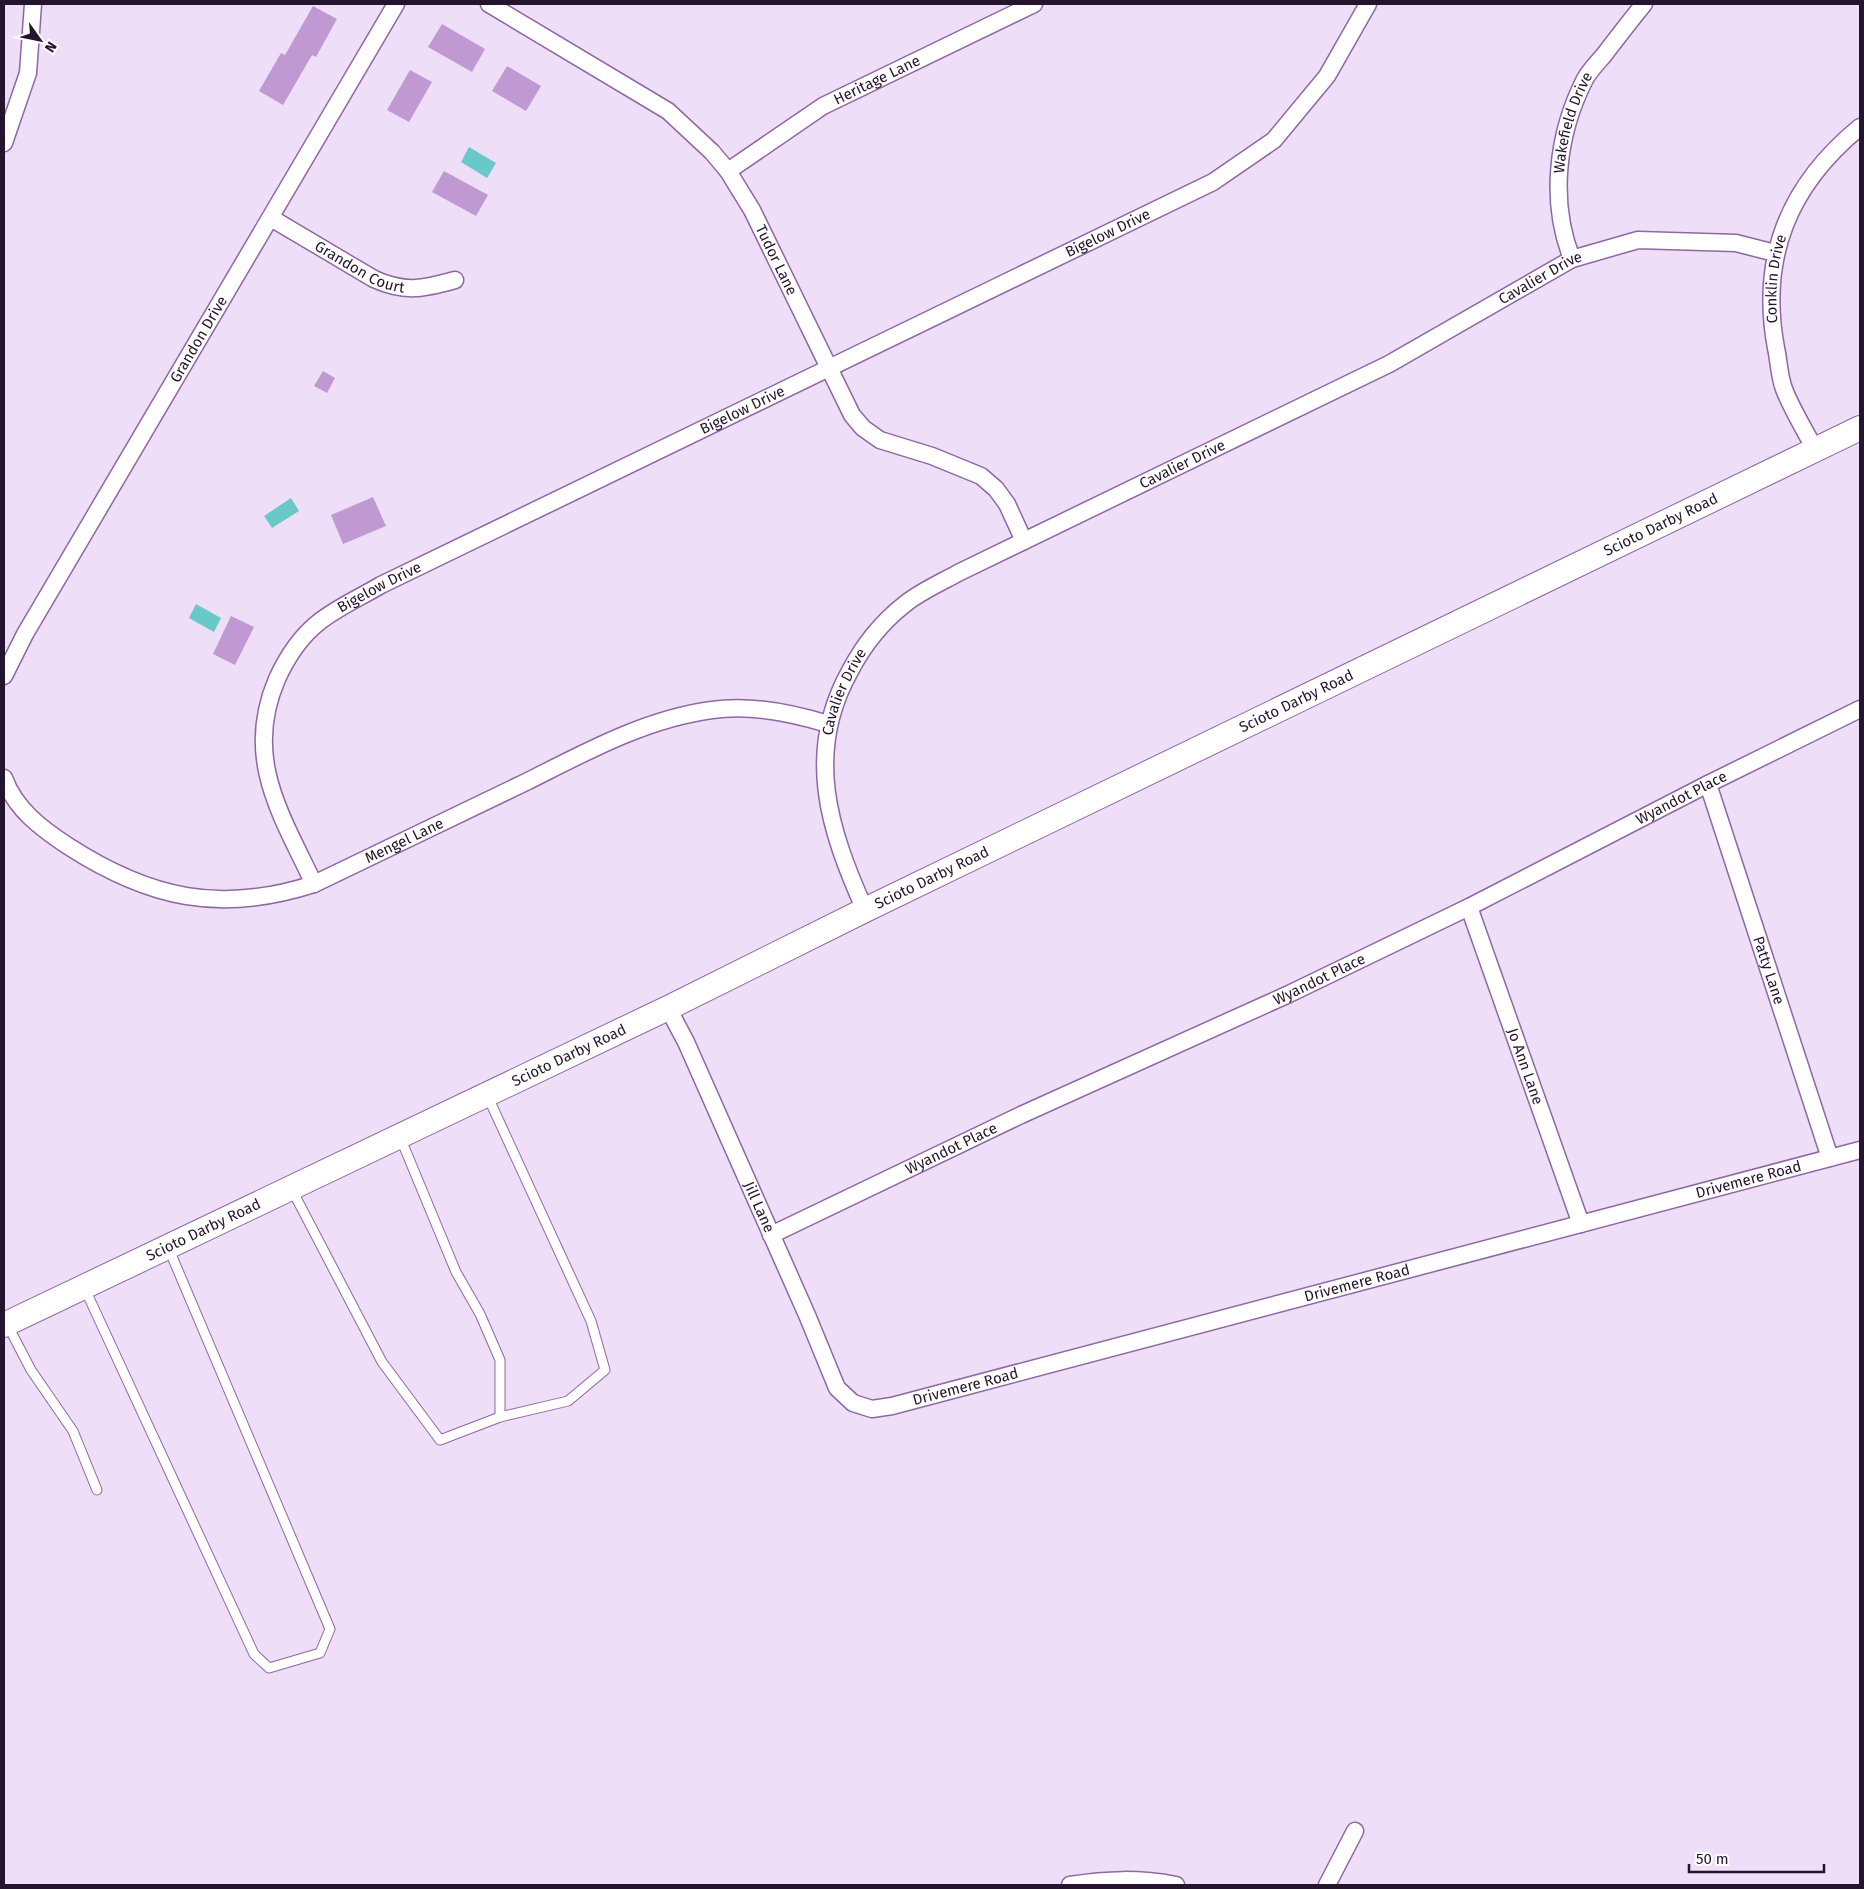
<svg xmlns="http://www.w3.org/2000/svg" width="1864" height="1889" font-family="'Fira Sans',sans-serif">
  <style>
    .water { fill: #68c9c8 }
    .building { fill: #c099d3 }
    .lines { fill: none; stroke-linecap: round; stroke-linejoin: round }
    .service-casing { stroke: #8f67a3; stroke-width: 11 }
    .minor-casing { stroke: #8f67a3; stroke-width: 19 }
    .secondary-casing { stroke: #8f67a3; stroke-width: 26 }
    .service { stroke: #fff; stroke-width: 9 }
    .minor { stroke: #fff; stroke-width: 16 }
    .secondary { stroke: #fff; stroke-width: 24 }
    .labels { text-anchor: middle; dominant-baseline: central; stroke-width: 4; stroke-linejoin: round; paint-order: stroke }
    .street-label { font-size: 15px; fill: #25142d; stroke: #fff }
  </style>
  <rect width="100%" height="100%" fill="#efdef8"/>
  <g class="water">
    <polygon points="469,147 496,163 487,178 461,162"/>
    <polygon points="291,498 299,511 272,528 264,516"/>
    <polygon points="196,604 221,618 214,632 189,618"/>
  </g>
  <g class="building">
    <polygon points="313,6 337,19 316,57 312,55 283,105 259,91 281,53 285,55"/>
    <polygon points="442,24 485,49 472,72 428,47"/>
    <polygon points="507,66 541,86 526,111 492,91"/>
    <polygon points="410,70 432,82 409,122 387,110"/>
    <polygon points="444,171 488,195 476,216 432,192"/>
    <polygon points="323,371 335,378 327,393 314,386"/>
    <polygon points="373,497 386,526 343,544 331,515"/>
    <polygon points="231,616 254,627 235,665 213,654"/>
  </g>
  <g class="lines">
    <g class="service-casing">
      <g id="service">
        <polyline points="487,1095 591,1321 605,1370 568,1401 500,1417"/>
        <polyline points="291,1188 382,1362 440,1440 500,1417 500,1360 480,1314 456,1272 400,1137"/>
        <polyline points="84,1287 254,1654 269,1668 320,1653 330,1629 168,1247"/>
        <polyline points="7,1324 31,1370 73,1431 97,1490"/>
      </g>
    </g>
    <g class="minor-casing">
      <g id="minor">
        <path id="s1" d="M489,4L668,111L712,152L728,171L752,210L852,415L863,428L880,440L932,456L981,476L996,489L1007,504L1024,541"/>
        <polyline points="4,143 28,73 33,4"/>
        <path id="s2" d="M728,171L823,106L1034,4"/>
        <path id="s3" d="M271,218L374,279C405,293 423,289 455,280"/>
        <path id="s4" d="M1572,259C1549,201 1557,134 1585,79C1590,70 1598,62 1604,55C1617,38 1630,21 1644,4"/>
        <path id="s5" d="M1815,450C1805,430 1792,410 1784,389C1779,376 1779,361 1776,348C1759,257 1789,185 1860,127"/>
        <path id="s6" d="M4,676L25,634L396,4"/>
        <path id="s7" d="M4,778C15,809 42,829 68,846C150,899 221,914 314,884C385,850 455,816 526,782C586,752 645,719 712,710C750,704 792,713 828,724"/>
        <path id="s8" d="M1708,784L1830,1158"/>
        <path id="s9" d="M314,884C281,814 243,758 277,679C287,657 300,637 319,622C338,607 361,597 381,585L1213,182L1274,140L1327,76L1368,4"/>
        <path id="s10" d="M1469,907L1581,1224"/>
        <path id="s11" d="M865,910C829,830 804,753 850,671C863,646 882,622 905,604C921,591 942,582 960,572L1389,364L1572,259L1638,240L1736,243L1775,253"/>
        <path id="s12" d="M668,1008L686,1042L807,1315L837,1388L853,1403L872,1409L892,1406L1860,1150"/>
        <path id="s13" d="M771,1235L1021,1115L1289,994L1469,907L1708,784L1860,709"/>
        <path d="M1070,1885C1107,1879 1139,1878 1176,1885"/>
        <polyline points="1327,1885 1355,1831"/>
      </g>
    </g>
    <g class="secondary-casing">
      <g id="secondary">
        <path id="s14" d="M4,1325L668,1008L865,910L1860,428"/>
      </g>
    </g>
    <use href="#service" class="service"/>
    <use href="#minor" class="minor"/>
    <use href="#secondary" class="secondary"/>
  </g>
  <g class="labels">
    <g class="street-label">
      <text stroke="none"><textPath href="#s2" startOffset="175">Heritage Lane</textPath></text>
      <text stroke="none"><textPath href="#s4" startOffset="140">Wakefield Drive</textPath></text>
      <text stroke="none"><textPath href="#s9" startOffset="1168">Bigelow Drive</textPath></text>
      <text stroke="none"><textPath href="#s1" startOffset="395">Tudor Lane</textPath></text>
      <text stroke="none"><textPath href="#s3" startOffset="102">Grandon Court</textPath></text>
      <text stroke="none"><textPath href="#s11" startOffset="1052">Cavalier Drive</textPath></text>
      <text stroke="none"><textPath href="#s5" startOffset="180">Conklin Drive</textPath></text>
      <text stroke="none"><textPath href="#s6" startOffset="389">Grandon Drive</textPath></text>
      <text stroke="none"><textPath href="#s9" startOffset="762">Bigelow Drive</textPath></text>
      <text stroke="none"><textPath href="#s11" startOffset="648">Cavalier Drive</textPath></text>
      <text stroke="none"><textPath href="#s14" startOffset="1840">Scioto Darby Road</textPath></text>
      <text stroke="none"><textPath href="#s9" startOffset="358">Bigelow Drive</textPath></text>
      <text stroke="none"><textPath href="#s11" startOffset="228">Cavalier Drive</textPath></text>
      <text stroke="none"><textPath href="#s14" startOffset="1435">Scioto Darby Road</textPath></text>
      <text stroke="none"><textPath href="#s13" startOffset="1010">Wyandot Place</textPath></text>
      <text stroke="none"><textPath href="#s7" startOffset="454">Mengel Lane</textPath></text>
      <text stroke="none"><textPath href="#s14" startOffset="1030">Scioto Darby Road</textPath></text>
      <text stroke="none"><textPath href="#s8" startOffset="196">Patty Lane</textPath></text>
      <text stroke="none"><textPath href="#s13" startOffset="605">Wyandot Place</textPath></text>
      <text stroke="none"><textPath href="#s14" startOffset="626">Scioto Darby Road</textPath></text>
      <text stroke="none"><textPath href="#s10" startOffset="169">Jo Ann Lane</textPath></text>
      <text stroke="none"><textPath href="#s13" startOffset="200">Wyandot Place</textPath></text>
      <text stroke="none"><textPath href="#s12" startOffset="1364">Drivemere Road</textPath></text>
      <text stroke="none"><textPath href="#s12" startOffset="219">Jill Lane</textPath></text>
      <text stroke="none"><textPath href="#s14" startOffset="221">Scioto Darby Road</textPath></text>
      <text stroke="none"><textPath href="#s12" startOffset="959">Drivemere Road</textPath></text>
      <text stroke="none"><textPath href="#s12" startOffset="554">Drivemere Road</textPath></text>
    </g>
  </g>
  <rect width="1864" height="1889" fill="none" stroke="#25142d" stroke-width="10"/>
  <g transform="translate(40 40) rotate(123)" stroke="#ffffff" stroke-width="4" paint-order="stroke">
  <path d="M0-4L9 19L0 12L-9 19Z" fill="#25142d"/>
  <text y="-8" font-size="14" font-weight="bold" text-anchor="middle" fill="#25142d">N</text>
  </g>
  <path d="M1689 1864v8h135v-8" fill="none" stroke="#25142d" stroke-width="2.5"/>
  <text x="1696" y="1864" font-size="15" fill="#25142d" stroke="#ffffff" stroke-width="4" paint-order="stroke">50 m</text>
</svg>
